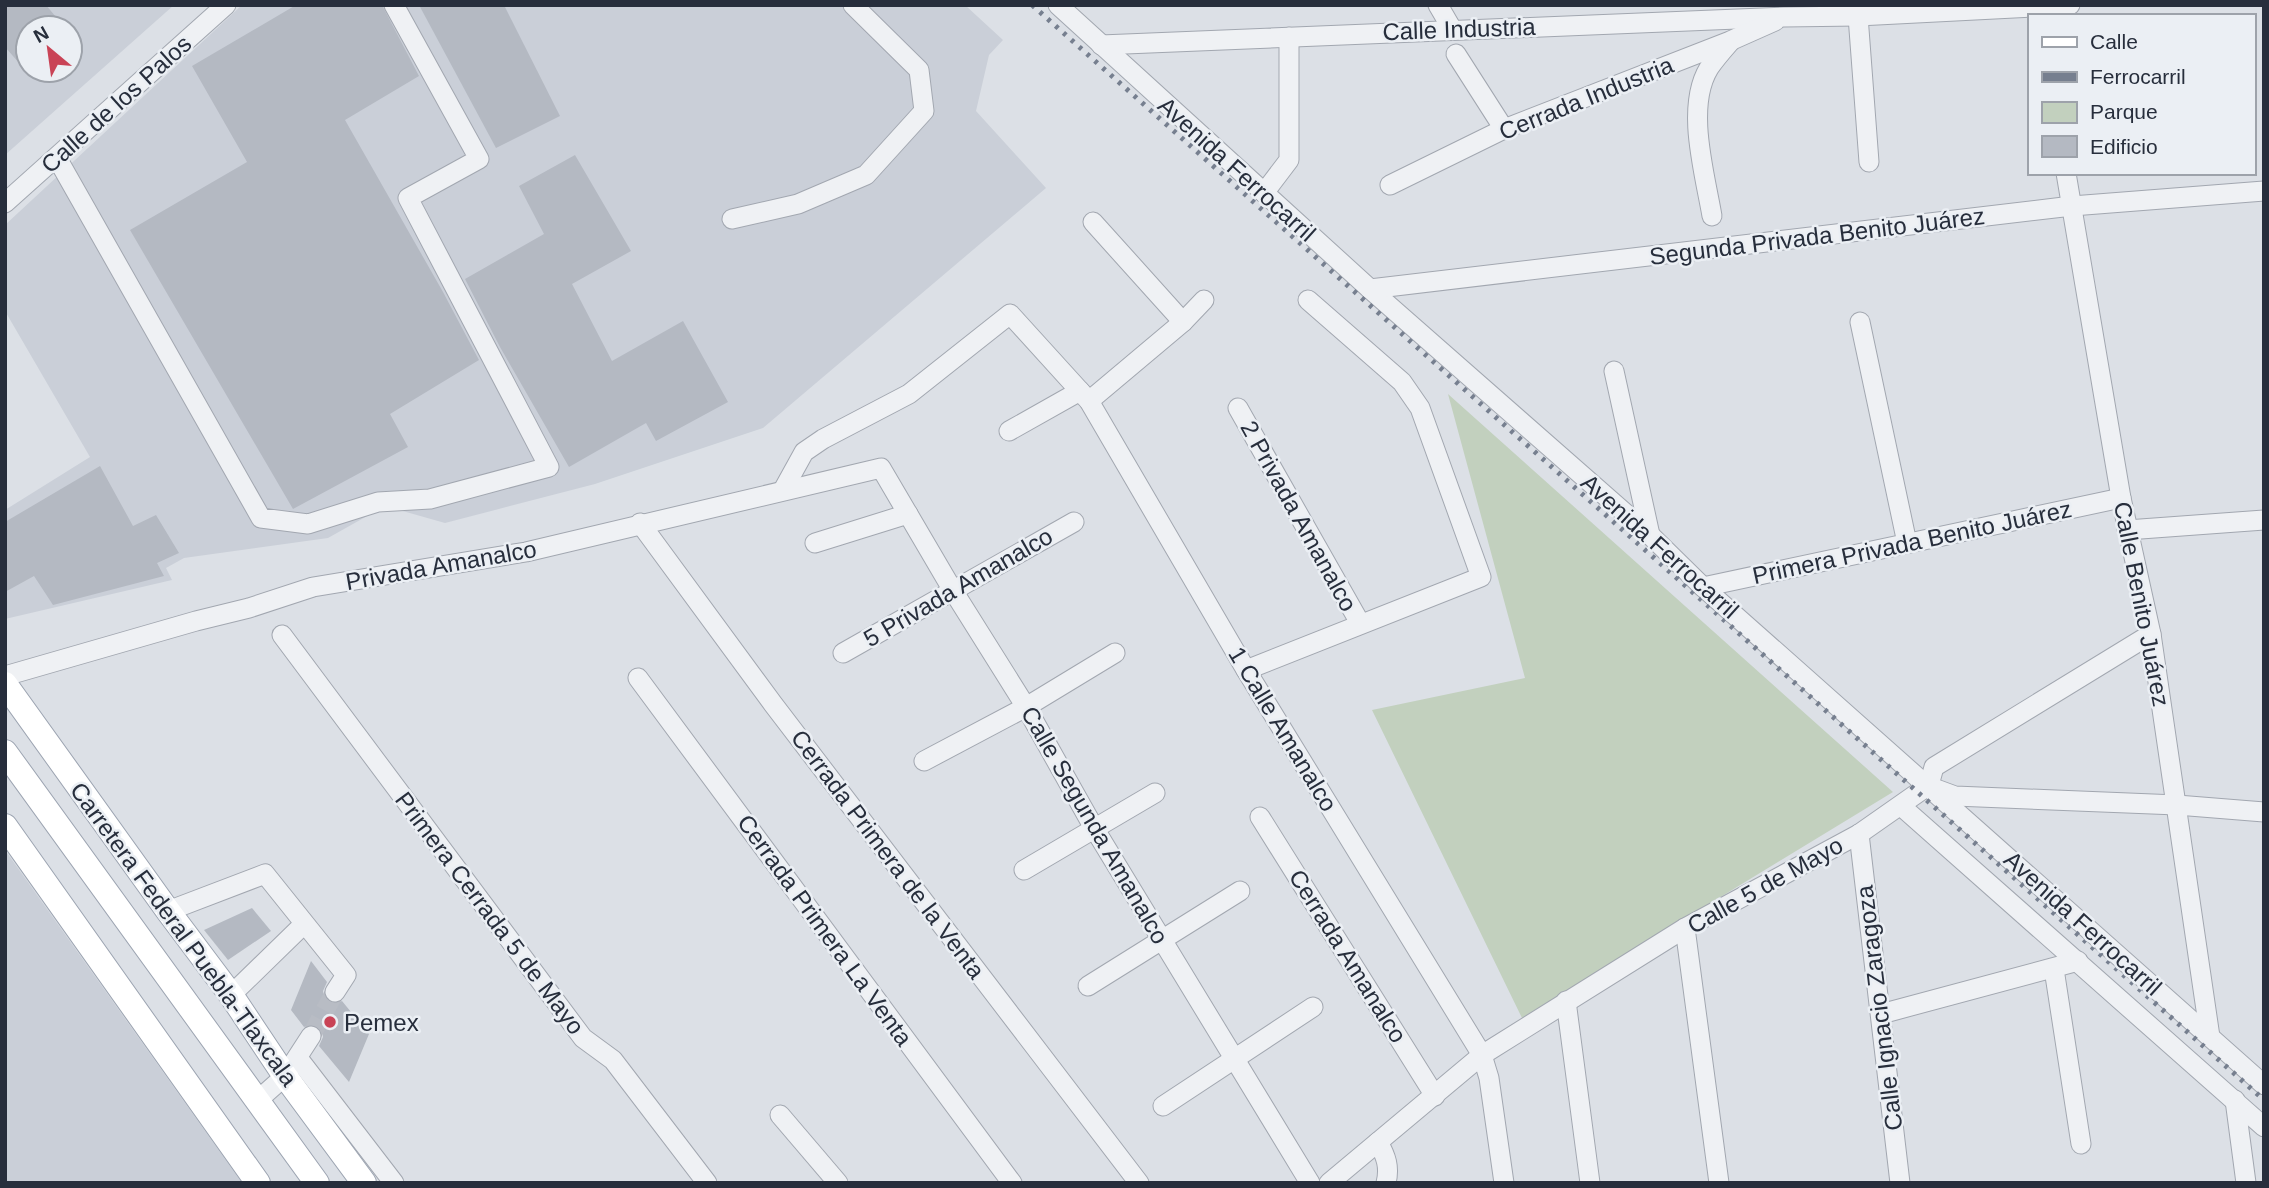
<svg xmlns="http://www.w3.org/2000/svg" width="2269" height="1188" font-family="Arial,sans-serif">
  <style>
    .built { fill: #cacfd8; fill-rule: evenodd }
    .green { fill: #c2d0be }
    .building { fill: #b4b9c2 }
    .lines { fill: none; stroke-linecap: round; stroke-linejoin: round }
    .minor-tunnel { stroke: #b8bcc4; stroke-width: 19; stroke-dasharray: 19 10; stroke-linecap: butt }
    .minor-casing { stroke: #a2a7b0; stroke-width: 21 }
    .major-casing { stroke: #9ca4b1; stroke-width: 26 }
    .minor { stroke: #eff1f4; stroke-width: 19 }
    .major { stroke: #fff; stroke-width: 24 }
    .rail { stroke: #767f8f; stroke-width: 5; stroke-dasharray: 3.5 7; stroke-linecap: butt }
    .poi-dot { fill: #c94356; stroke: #ebeff4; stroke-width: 2.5 }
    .labels { text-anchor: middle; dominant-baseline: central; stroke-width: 5; stroke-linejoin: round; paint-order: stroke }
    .street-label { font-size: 24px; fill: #272e3c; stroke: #ebeff4 }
    .poi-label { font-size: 24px; fill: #272e3c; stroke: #ebeff4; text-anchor: start }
  </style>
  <rect width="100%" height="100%" fill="#dce0e6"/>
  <g class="built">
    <path d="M5,5H174L5,155ZM28,28H70V70H28Z"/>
    <polygon points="242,5 965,5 1003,40 989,55 976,111 1046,188 763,428 595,484 445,523 385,506 328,538 184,558 166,568 172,580 5,619 5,510 90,457 5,311 5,225"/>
    <polygon points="5,850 242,1183 5,1183"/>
  </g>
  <polygon class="green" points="1448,394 1893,792 1522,1018 1372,710 1525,678"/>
  <g class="building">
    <polygon points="5,5 46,5 65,28 28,28 28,73 5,47"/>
    <polygon points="296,5 382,5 419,76 345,120 443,292 479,360 390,414 408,447 293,509 130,230 247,162 192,66"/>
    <polygon points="419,5 504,5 560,116 496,148"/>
    <polygon points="575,155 631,251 572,284 612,361 683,321 728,402 656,441 646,423 569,467 500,347 465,279 544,234 519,186"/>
    <polygon points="100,466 133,526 156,515 179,553 157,563 164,576 53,605 34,576 5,592 5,522"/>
    <polygon points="252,908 271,931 228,960 204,930"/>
    <polygon points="311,961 327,982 323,991 324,998 334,1004 342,1001 369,1034 349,1082 319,1046 323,1037 322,1030 312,1024 304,1027 291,1010"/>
  </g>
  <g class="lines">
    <polyline class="minor-tunnel" points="311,1036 335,992"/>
    <g class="minor-casing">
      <g id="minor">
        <polyline points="1058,5 1370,289 1650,535 1703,587 2264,1085"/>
        <polyline points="1438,5 1452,29"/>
        <polyline points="1860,6 1858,16 1869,162"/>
        <polyline points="1101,45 1784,17 1858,16 2070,5"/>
        <polyline points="1456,54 1504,129"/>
        <polyline points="57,158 261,518 308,524 378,502 430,499 549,467 408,198 479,159 394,5"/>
        <polyline points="2066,173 2121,498 2151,634 2210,1037"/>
        <polyline points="1390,185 1504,129 1730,41 1775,21"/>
        <polyline points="1264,193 1289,160 1289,37"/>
        <polyline points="5,203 226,5"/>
        <path d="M1712,216C1705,174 1685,107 1709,68C1715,59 1723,50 1730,42"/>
        <polyline points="732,219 798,204 866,175 924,111 919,70 853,5"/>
        <polyline points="1093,222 1183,322"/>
        <polyline points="1370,289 2072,206 2264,191"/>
        <polyline points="1860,322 1907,543"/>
        <polyline points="1614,371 1650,535"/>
        <polyline points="1089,401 1183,322 1204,300"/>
        <polyline points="1238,408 1360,623"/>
        <polyline points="1009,431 1080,391"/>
        <polyline points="783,490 804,452 823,439 909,394 1010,314 1089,401 1246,670 1482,1055 1489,1078 1504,1183"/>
        <polyline points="640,523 773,704 1139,1183"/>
        <polyline points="2127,530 2264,520"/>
        <polyline points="815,543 908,514"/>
        <polyline points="1703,587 2121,498"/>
        <polyline points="282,635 583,1038 613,1060 707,1183"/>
        <polyline points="843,653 1074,522"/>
        <polyline points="1246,670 1481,577 1420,408 1402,382 1308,300"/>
        <polyline points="5,676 196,621 249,608 313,587 526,552 881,468 952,589 1026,707 1094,828 1310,1183"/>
        <polyline points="638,678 1012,1183"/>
        <polyline points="924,761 1026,707 1115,653"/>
        <polyline points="1929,785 1934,767 2151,634"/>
        <polyline points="1936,789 1955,796 2177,805 2264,812"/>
        <polyline points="1901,806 2264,1127"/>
        <polyline points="1260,817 1435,1096"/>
        <polyline points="1859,834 1900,1183"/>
        <polyline points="1024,870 1155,793"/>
        <polyline points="168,911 265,874 346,975 335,992"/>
        <polyline points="1685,928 1719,1183"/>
        <polyline points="2054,969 2081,1144"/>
        <polyline points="1088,986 1240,891"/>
        <polyline points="231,995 304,924"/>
        <polyline points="1566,1001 1590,1183"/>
        <polyline points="1881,1014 2078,961"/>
        <polyline points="298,1058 394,1183"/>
        <polyline points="2235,1100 2246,1183"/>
        <polyline points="257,1101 285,1076 311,1036"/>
        <polyline points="1163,1106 1313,1007"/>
        <polyline points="780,1115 838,1183"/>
        <path d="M1378,1142C1386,1156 1390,1167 1386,1183"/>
        <polyline points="1329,1183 1482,1055 1685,928 1859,834 1929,785"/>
      </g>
    </g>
    <g class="major-casing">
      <g id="major">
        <polyline points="5,684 168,911 231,995 285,1076 364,1183"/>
        <polyline points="5,752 317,1183"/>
        <polyline points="5,826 258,1183"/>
      </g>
    </g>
    <use href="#minor" class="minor"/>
    <use href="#major" class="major"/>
    <polyline class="rail" points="1032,5 2264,1100"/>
  </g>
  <circle class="poi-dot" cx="330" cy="1022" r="7"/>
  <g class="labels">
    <g class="street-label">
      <text transform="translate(1459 29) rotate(-2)">Calle Industria</text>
      <text transform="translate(1586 98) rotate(-22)">Cerrada Industria</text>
      <text transform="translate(116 104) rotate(-42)">Calle de los Palos</text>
      <text transform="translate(1237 169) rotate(42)">Avenida Ferrocarril</text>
      <text transform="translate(1817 236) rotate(-7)">Segunda Privada Benito Juárez</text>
      <text transform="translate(1299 516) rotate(61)">2 Privada Amanalco</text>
      <text transform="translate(1912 542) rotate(-12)">Primera Privada Benito Juárez</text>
      <text transform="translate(1660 546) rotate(42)">Avenida Ferrocarril</text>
      <text transform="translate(441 565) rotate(-10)">Privada Amanalco</text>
      <text transform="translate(958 587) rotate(-30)">5 Privada Amanalco</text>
      <text transform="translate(2142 604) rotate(79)">Calle Benito Juárez</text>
      <text transform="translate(1283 729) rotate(59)">1 Calle Amanalco</text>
      <text transform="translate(1095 825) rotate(60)">Calle Segunda Amanalco</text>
      <text transform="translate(888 854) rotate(53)">Cerrada Primera de la Venta</text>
      <text transform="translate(1765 885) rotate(-29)">Calle 5 de Mayo</text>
      <text transform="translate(490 913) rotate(53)">Primera Cerrada 5 de Mayo</text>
      <text transform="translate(2083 923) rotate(42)">Avenida Ferrocarril</text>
      <text transform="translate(825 930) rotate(54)">Cerrada Primera La Venta</text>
      <text transform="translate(184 934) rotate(54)">Carretera Federal Puebla-Tlaxcala</text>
      <text transform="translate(1348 956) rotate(58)">Cerrada Amanalco</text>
      <text transform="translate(1879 1008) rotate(-97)">Calle Ignacio Zaragoza</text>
    </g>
    <g class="poi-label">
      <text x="344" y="1022">Pemex</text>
    </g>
  </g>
  <rect width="2269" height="1188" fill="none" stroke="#272e3c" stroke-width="14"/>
  <rect x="2028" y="14" width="228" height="161" fill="#ebeff4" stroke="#9da2aa" stroke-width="2"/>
  <rect x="2042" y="37" width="35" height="10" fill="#ffffff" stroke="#9da2aa" stroke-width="2"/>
  <text x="2090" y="49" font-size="21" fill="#272e3c">Calle</text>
  <rect x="2042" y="72" width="35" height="10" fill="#767f8f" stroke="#9da2aa" stroke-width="2"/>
  <text x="2090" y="84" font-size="21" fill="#272e3c">Ferrocarril</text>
  <rect x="2042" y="102" width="35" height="21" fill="#c2d0be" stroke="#9da2aa" stroke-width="2"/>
  <text x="2090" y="119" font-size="21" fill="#272e3c">Parque</text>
  <rect x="2042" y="136" width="35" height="21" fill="#b4b9c2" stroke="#9da2aa" stroke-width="2"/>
  <text x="2090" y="154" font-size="21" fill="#272e3c">Edificio</text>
  <g transform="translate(49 49) rotate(331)"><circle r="33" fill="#ebeff4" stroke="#9da2aa" stroke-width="2"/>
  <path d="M0-5L12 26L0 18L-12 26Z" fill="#c94356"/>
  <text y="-10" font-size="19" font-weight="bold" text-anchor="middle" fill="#272e3c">N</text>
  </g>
</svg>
